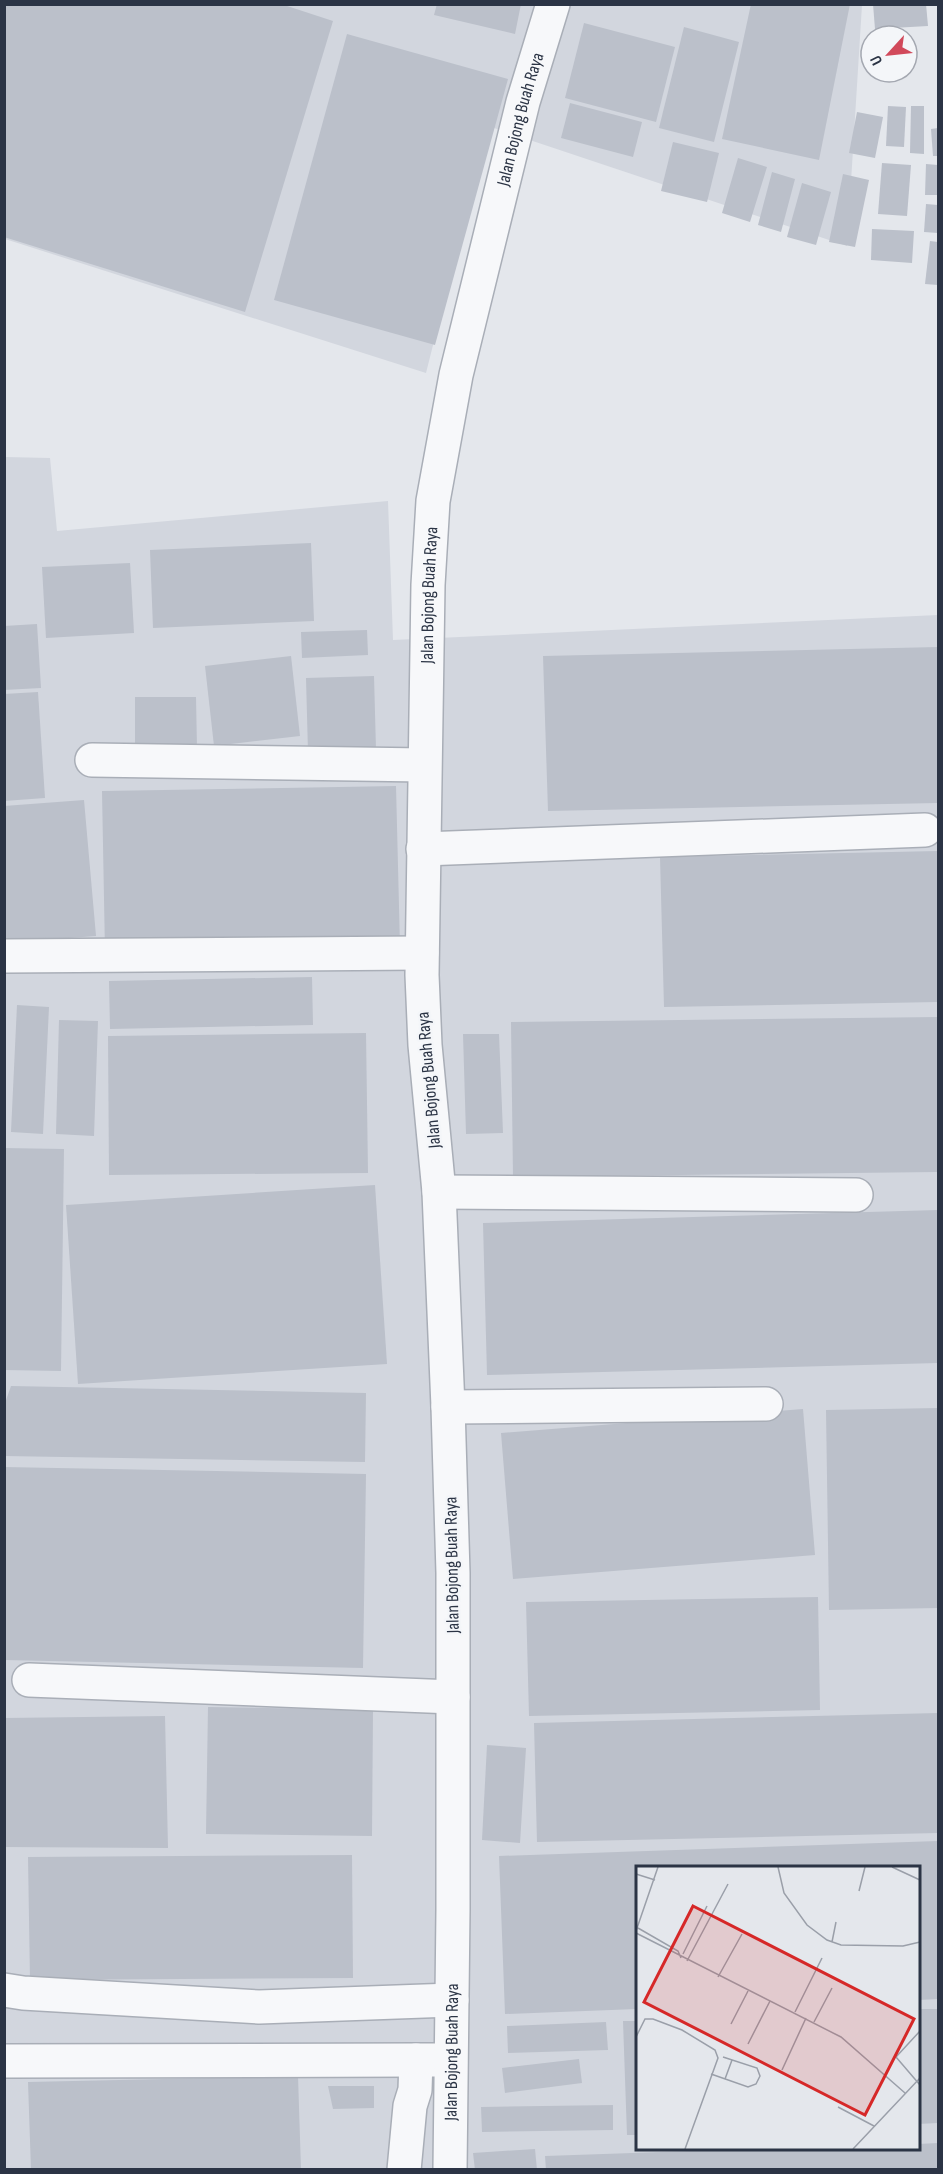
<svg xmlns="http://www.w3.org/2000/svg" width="943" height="2174" font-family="'Sofia Sans Condensed',sans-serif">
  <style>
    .built { fill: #d2d6de; fill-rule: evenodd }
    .building { fill: #bbc0ca }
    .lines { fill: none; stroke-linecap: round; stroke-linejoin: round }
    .minor-casing { stroke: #a9aeb7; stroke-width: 36 }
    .minor { stroke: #f7f8fa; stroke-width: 33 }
    .labels { text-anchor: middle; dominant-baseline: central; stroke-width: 5; stroke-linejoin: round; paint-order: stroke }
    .street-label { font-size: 18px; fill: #2b3445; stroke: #f4f6f9 }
    .inset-road { fill: none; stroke: #9a9fa9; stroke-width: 1.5 }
    .view { fill: #d62828; fill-opacity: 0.15; stroke: #d62828; stroke-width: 3 }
    .inset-edge { fill: none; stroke: #2b3445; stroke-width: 3 }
  </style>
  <rect width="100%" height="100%" fill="#e4e7ec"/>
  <g class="built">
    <polygon points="5,5 862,5 847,246 488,126 426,373 5,239"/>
    <path d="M5,457L50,458L57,531L388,501L393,640L938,615V2169L5,2170ZM637,1868H918V2148H637Z"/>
  </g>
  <g class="building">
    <polygon points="4,4 281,4 333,21 245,312 4,237"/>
    <polygon points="437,4 521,4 515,34 434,15"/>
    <polygon points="751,4 850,4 819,160 722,139"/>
    <polygon points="873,4 926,4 928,26 875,29"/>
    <polygon points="584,23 675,47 656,122 565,98"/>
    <polygon points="684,27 739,42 714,142 659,128"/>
    <polygon points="347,34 508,79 435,345 274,300"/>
    <polygon points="570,103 642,122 633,157 561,138"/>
    <polygon points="888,106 906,107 904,147 886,146"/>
    <polygon points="911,106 924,106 924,154 910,153"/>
    <polygon points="857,112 883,117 875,158 849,153"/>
    <polygon points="938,128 938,156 933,156 931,129"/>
    <polygon points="673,142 719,153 707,202 661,191"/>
    <polygon points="738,158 767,167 750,222 722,213"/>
    <polygon points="882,163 911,165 907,216 878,214"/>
    <polygon points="926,164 938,165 938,195 925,195"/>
    <polygon points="772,172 795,179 781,232 758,225"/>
    <polygon points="843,174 869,180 855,247 829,242"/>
    <polygon points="802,183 831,192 816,245 787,237"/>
    <polygon points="926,204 938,205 938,233 924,232"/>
    <polygon points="872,229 914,231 912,263 871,260"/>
    <polygon points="930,241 938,242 938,285 925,284"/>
    <polygon points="311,543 314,621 153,628 150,550"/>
    <polygon points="130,563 134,633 46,638 42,567"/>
    <polygon points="37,624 41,688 4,690 4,626"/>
    <polygon points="367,630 368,655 302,658 301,632"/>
    <polygon points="938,647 938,803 548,811 543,656"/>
    <polygon points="291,656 300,736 214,746 205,666"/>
    <polygon points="374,676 376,750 308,752 306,678"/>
    <polygon points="38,692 45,798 4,801 4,694"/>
    <polygon points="135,697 196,697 197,749 135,750"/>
    <polygon points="396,786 400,947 105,952 102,791"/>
    <polygon points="84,800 96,936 4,943 4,806"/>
    <polygon points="938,851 938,1002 664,1007 660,857"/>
    <polygon points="312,977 313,1025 110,1029 109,981"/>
    <polygon points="17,1005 49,1007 43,1134 11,1132"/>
    <polygon points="938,1017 938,1172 513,1177 511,1022"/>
    <polygon points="59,1020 98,1021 94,1136 56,1134"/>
    <polygon points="366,1033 368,1173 109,1175 108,1036"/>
    <polygon points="463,1034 499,1034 503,1133 466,1134"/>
    <polygon points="4,1148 64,1149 61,1371 4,1370"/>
    <polygon points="375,1185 387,1364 78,1384 66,1205"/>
    <polygon points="938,1210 938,1363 487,1375 483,1223"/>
    <polygon points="11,1386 366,1393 365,1462 4,1456 4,1406"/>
    <polygon points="938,1408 938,1608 829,1610 826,1410"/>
    <polygon points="803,1409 815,1555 513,1579 501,1433"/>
    <polygon points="4,1467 366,1474 363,1668 4,1660"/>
    <polygon points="818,1597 820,1710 529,1716 526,1602"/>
    <polygon points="208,1707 373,1710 372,1836 206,1834"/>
    <polygon points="938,1713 938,1833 537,1842 534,1723"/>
    <polygon points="165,1716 168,1848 4,1847 4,1718"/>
    <polygon points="487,1745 526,1748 520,1843 482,1840"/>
    <polygon points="938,1841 938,1999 918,2000 918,1868 637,1868 637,2009 505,2014 499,1856"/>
    <polygon points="352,1855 353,1978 30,1980 28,1857"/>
    <polygon points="918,2009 938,2009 938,2123 918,2124"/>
    <polygon points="623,2021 637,2021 637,2135 627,2135"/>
    <polygon points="606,2022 608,2050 508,2053 507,2026"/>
    <polygon points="579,2059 582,2083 505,2093 502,2068"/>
    <polygon points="298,2076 301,2170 31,2170 28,2082"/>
    <polygon points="328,2086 374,2086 374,2108 333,2109"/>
    <polygon points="613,2105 613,2130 482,2132 481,2107"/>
    <polygon points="938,2143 938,2170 546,2170 545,2156 775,2148 918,2148 918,2144"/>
    <polygon points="535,2149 537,2170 475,2170 473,2153"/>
  </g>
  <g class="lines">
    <g class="minor-casing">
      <g id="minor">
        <polyline points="92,760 424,765"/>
        <polyline points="423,849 925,830"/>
        <polyline points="4,956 422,953"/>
        <polyline points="439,1192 856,1195"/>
        <polyline points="448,1407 766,1404"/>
        <polyline points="29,1680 453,1697"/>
        <polyline points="4,1990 23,1993 259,2007 452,2000"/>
        <polyline points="4,2061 416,2060"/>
        <polyline points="404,2170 410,2106 415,2090 416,2060 439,2060"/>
        <path id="s1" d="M450,2170L453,1910V1573L448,1407L439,1192L425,1045L422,975L428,585L433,501L456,375L523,102L553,4"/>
      </g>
    </g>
    <use href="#minor" class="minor"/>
  </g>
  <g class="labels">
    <g class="street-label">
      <text stroke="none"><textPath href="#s1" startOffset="2062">Jalan Bojong Buah Raya</textPath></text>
      <text stroke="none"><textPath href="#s1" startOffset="1576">Jalan Bojong Buah Raya</textPath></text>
      <text transform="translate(429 1080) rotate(-95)">Jalan Bojong Buah Raya</text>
      <text transform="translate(452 1565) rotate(-91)">Jalan Bojong Buah Raya</text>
      <text stroke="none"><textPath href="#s1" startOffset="118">Jalan Bojong Buah Raya</textPath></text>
    </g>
  </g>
  <g transform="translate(636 1866)">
    <rect width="284" height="284" fill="#e4e7ec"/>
    <path class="inset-road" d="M142,1L148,27L171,59L191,74L205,79L267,80L284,76M256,1L284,14M0,8L19,14M223,25L229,1M2,62L42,85L45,92M0,65L22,1M0,67L205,171L269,227M196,76L200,56M47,88L71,40M51,95L92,18M82,111L106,68M159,146L186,92M178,156L196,122M95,158L112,125M284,165L260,191L284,219M0,171L9,153H17L46,164L79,184L82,192L49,283M112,178L134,135M146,204L170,152M75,208L112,221L120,218L124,210L121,202L87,191M89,213L96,194M202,241L238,260M217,283L284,212"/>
    <path class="view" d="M57,40L278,153L229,249L8,136Z"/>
    <rect width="284" height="284" class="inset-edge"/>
  </g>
  <rect width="943" height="2174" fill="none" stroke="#2b3445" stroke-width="12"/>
  <g transform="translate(889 54) rotate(243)"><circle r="28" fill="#f4f6f9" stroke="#a4a8b1" stroke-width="1.5"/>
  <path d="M0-4.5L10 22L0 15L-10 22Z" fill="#d1495b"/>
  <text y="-9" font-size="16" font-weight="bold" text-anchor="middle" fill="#2b3445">U</text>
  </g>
</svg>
